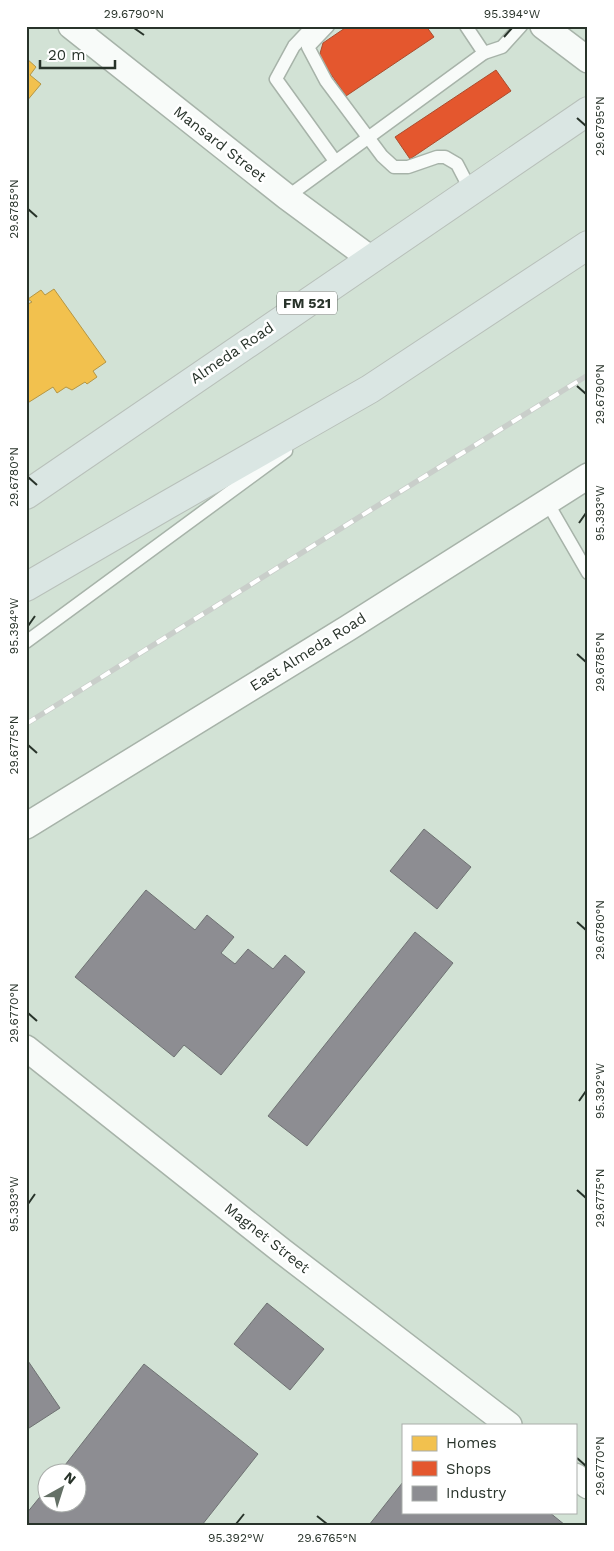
<svg xmlns="http://www.w3.org/2000/svg" width="614" height="1551" font-family="'Work Sans',sans-serif">
  <style>
    .homes { fill: #f2c14e; stroke: #b59643 }
    .shops { fill: #e4572e; stroke: #ac4c2d }
    .industry { fill: #8d8d92; stroke: #6f7273 }
    .lines { fill: none; stroke-linecap: round; stroke-linejoin: round }
    .service-casing { stroke: #a7b3a9; stroke-width: 15 }
    .minor-casing { stroke: #a7b3a9; stroke-width: 28 }
    .primary-casing { stroke: #b8c0ba; stroke-width: 30 }
    .service { stroke: #f8fbf9; stroke-width: 12 }
    .minor { stroke: #f8fbf9; stroke-width: 25 }
    .primary { stroke: #dae6e3; stroke-width: 28 }
    .rail-casing { stroke: #c9ceca; stroke-width: 5.5 }
    .rail { stroke: #fff; stroke-width: 4; stroke-dasharray: 11; stroke-linecap: butt }
    .ticks { fill: none; stroke: #28332a; stroke-width: 2 }
    .labels { text-anchor: middle; dominant-baseline: central; stroke-width: 5; stroke-linejoin: round; paint-order: stroke }
    .shield { fill: #fff; stroke: #68706a; stroke-width: 1 }
    .shield-label { font-size: 14px; font-weight: bold; fill: #28332a }
    .street-label { font-size: 15px; fill: #28332a; stroke: #fff }
    .neatline { fill: none; stroke: #28332a; stroke-width: 2 }
    .ticks-label { font-size: 12px; text-anchor: middle; fill: #28332a }
  </style>
  <rect width="100%" height="100%" fill="#d2e2d5"/>
  <g class="homes">
    <polygon points="26,58 36,67 30,75 41,84 26,102"/>
    <polygon points="54,289 106,362 93,371 97,377 87,384 85,382 72,390 66,387 57,393 53,387 26,404 26,305 32,302 28,299 41,290 45,295"/>
  </g>
  <g class="shops">
    <polygon points="348,26 426,26 434,37 346,96 319,57 323,43"/>
    <polygon points="496,70 511,91 410,159 395,137"/>
  </g>
  <g class="industry">
    <polygon points="424,829 471,867 437,909 390,871"/>
    <polygon points="146,890 195,930 207,915 234,937 221,953 235,964 248,949 273,969 285,955 305,972 221,1075 184,1045 174,1057 75,977"/>
    <polygon points="415,932 453,963 307,1146 268,1116"/>
    <polygon points="267,1303 324,1349 290,1390 234,1344"/>
    <polygon points="26,1358 60,1408 26,1430"/>
    <polygon points="144,1364 258,1454 202,1525 26,1525 26,1514 48,1487 48,1504 78,1504 78,1474 58,1474"/>
    <polygon points="403,1482 403,1512 549,1512 565,1525 369,1525"/>
  </g>
  <g class="lines">
    <g class="service-casing">
      <g id="service">
        <polyline points="313,26 294,46 276,79 335,161"/>
        <polyline points="328,26 308,47 326,81 382,156 394,167 408,167 437,157 445,157 457,164 471,191"/>
        <polyline points="466,26 484,53"/>
        <polyline points="287,197 484,53 502,47 521,26"/>
        <polyline points="547,502 588,573"/>
        <polyline points="26,642 286,451"/>
      </g>
    </g>
    <g class="minor-casing">
      <g id="minor">
        <polyline points="71,26 287,197 371,259"/>
        <polyline points="543,26 588,60"/>
        <polyline points="26,826 348,628 588,476"/>
        <polyline points="26,1048 282,1251 509,1425"/>
        <polyline points="575,1476 588,1486"/>
      </g>
    </g>
    <g class="primary-casing">
      <g id="primary">
        <polyline points="26,495 588,111"/>
        <polyline points="26,587 167,505 370,389 588,245"/>
      </g>
    </g>
    <use href="#service" class="service"/>
    <use href="#minor" class="minor"/>
    <use href="#primary" class="primary"/>
    <g class="rail-casing">
      <polyline id="rail" points="26,724 588,375"/>
    </g>
    <use href="#rail" class="rail"/>
  </g>
  <path class="ticks" d="M134,28L144,35M504,37L512,28M577,118L586,126M28,209L37,217M577,386L586,394M28,477L37,485M579,523L586,513M28,626L35,616M577,654L586,662M28,745L37,753M577,922L586,930M28,1013L37,1021M579,1101L586,1091M577,1190L586,1198M28,1204L35,1194M577,1458L586,1466M317,1516L327,1524M236,1524L244,1514"/>
  <g class="labels">
    <rect class="shield" x="277" y="291.5" width="60" height="23" rx="4"/>
    <g class="shield-label">
      <text x="307" y="303">FM 521</text>
    </g>
    <g class="street-label">
      <text transform="translate(220 144) rotate(38)">Mansard Street</text>
      <text transform="translate(232 353) rotate(-34)">Almeda Road</text>
      <text transform="translate(308 652) rotate(-32)">East Almeda Road</text>
      <text transform="translate(267 1238) rotate(38)">Magnet Street</text>
    </g>
  </g>
  <rect width="614" height="1551" fill="none" stroke="#ffffff" stroke-width="55"/>
  <rect x="402" y="1424" width="175" height="90" fill="#ffffff" stroke="#a9adaa"/>
  <rect x="412" y="1436" width="25" height="15" fill="#f2c14e" stroke="#a9adaa"/>
  <text x="446" y="1448" font-size="15" fill="#28332a">Homes</text>
  <rect x="412" y="1461" width="25" height="15" fill="#e4572e" stroke="#a9adaa"/>
  <text x="446" y="1474" font-size="15" fill="#28332a">Shops</text>
  <rect x="412" y="1486" width="25" height="15" fill="#8d8d92" stroke="#a9adaa"/>
  <text x="446" y="1498" font-size="15" fill="#28332a">Industry</text>
  <g transform="translate(62 1488) rotate(39)"><circle r="24" fill="#ffffff" stroke="#a9adaa"/>
  <path d="M0-4L9 19L0 12L-9 19Z" fill="#647066"/>
  <text y="-8" font-size="14" font-weight="bold" text-anchor="middle" fill="#28332a">N</text>
  </g>
  <path d="M40 60v8h75v-8" fill="none" stroke="#28332a" stroke-width="2.5"/>
  <text x="48" y="60" font-size="15" fill="#28332a" stroke="#ffffff" stroke-width="4" paint-order="stroke">20 m</text>
  <rect x="28" y="28" width="558" height="1496" class="neatline"/>
  <g class="ticks-label">
    <text x="134" y="18">29.6790°N</text>
    <text x="512" y="18">95.394°W</text>
    <text transform="translate(600 126) rotate(-90)" y="4">29.6795°N</text>
    <text transform="translate(14 209) rotate(-90)" y="4">29.6785°N</text>
    <text transform="translate(600 394) rotate(-90)" y="4">29.6790°N</text>
    <text transform="translate(14 477) rotate(-90)" y="4">29.6780°N</text>
    <text transform="translate(600 513) rotate(-90)" y="4">95.393°W</text>
    <text transform="translate(14 626) rotate(-90)" y="4">95.394°W</text>
    <text transform="translate(600 662) rotate(-90)" y="4">29.6785°N</text>
    <text transform="translate(14 745) rotate(-90)" y="4">29.6775°N</text>
    <text transform="translate(600 930) rotate(-90)" y="4">29.6780°N</text>
    <text transform="translate(14 1013) rotate(-90)" y="4">29.6770°N</text>
    <text transform="translate(600 1091) rotate(-90)" y="4">95.392°W</text>
    <text transform="translate(600 1198) rotate(-90)" y="4">29.6775°N</text>
    <text transform="translate(14 1204) rotate(-90)" y="4">95.393°W</text>
    <text transform="translate(600 1466) rotate(-90)" y="4">29.6770°N</text>
    <text x="236" y="1542">95.392°W</text>
    <text x="327" y="1542">29.6765°N</text>
  </g>
</svg>
